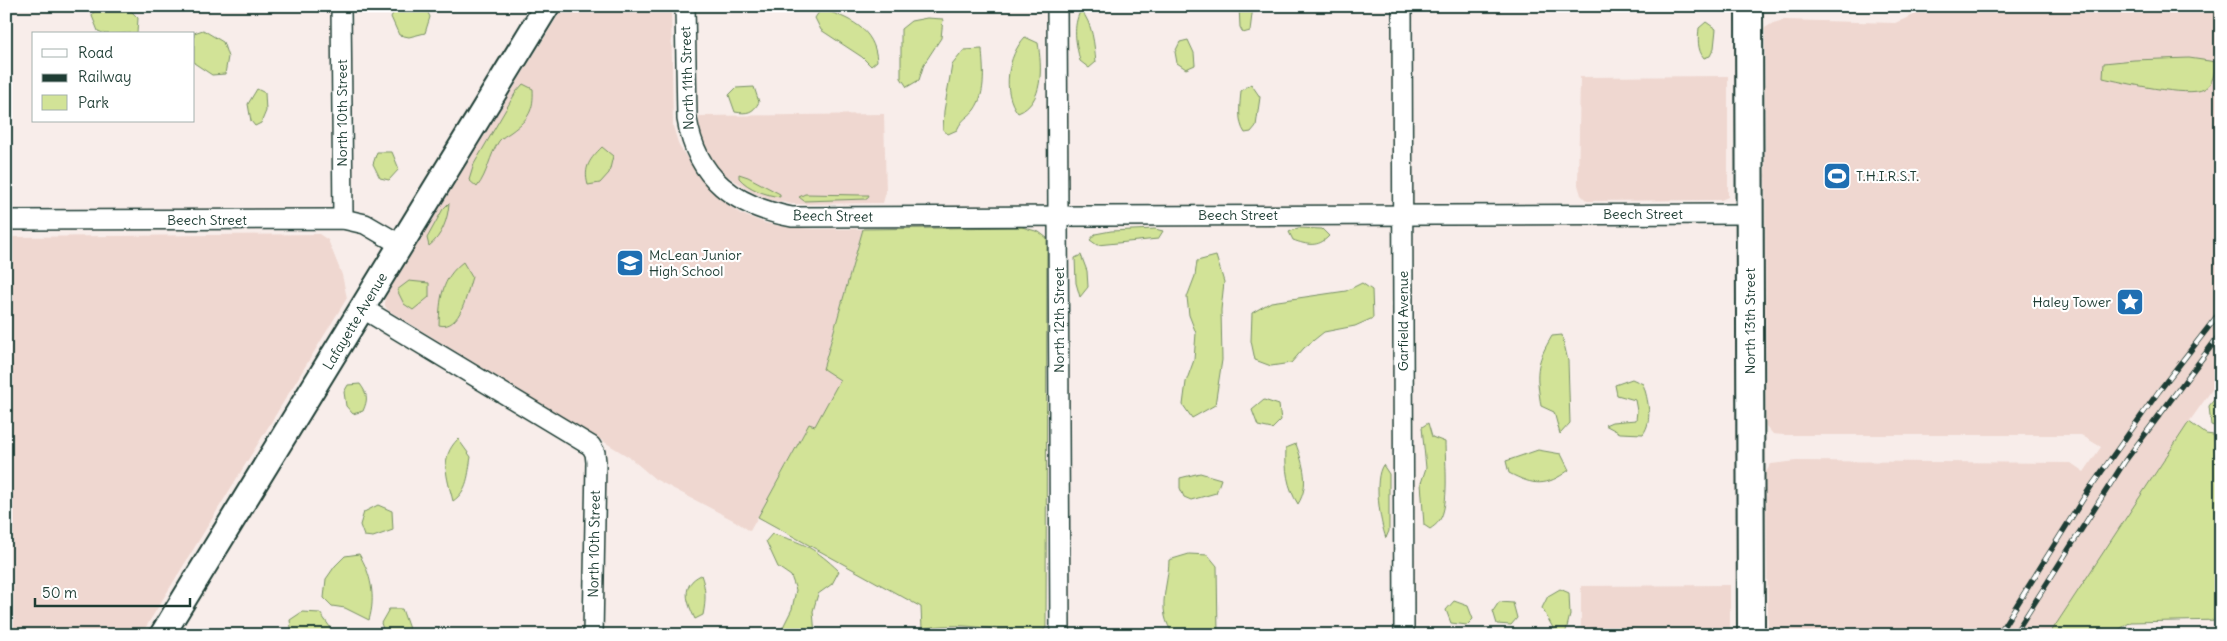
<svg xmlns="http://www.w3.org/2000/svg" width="2227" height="641" font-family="Delius,sans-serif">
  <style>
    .built { fill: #efd7d0 }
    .green { fill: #d2e397; stroke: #789066 }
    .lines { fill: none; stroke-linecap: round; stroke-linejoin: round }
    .minor-casing { stroke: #1f3d34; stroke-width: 22 }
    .tertiary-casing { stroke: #1f3d34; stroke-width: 28 }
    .secondary-casing { stroke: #1f3d34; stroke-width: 30 }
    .minor { stroke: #fff; stroke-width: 19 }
    .tertiary { stroke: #fff; stroke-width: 24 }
    .secondary { stroke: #fff; stroke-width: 26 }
    .rail-casing { stroke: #1f3d34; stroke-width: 5.5 }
    .rail { stroke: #fff; stroke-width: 4; stroke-dasharray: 11; stroke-linecap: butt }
    .labels { text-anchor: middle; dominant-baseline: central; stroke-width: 4.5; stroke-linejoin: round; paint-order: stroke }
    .street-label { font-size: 14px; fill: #1f3d34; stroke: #fff }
    .poi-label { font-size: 14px; fill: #1f3d34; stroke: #fff; text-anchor: start }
  </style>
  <rect width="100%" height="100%" fill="#f8edea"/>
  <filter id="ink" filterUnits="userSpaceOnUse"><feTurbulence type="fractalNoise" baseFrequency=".02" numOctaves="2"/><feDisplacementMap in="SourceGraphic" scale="10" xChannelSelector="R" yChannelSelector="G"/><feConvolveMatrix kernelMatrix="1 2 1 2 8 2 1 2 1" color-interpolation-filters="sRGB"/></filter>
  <g filter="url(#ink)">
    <g class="built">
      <polygon points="564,6 671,6 673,126 679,146 705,184 720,199 741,214 765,223 785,227 814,229 863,229 823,368 840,380 815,426 809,424 750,531 735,521 655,479 629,457 388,310 385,306 385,297"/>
      <polygon points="1921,6 2221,6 2221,377 2189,422 2049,635 1768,635 1766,472 1771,464 1796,461 2071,463 2084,472 2101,447 2081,435 1783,435 1773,434 1766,426 1765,28 1773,23 1784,20 1895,23 1914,15"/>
      <polygon points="1728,76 1728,197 1721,200 1587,201 1581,195 1578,185 1580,77"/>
      <polygon points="884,114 886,192 883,203 792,204 771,200 754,193 721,172 709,158 700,139 699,116"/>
      <polygon points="319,234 328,240 342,275 347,298 141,635 14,635 10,242 12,237"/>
      <polygon points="1730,585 1730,635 1581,635 1581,586"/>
    </g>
    <g class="green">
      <polygon points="95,6 126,6 138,18 137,33 105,34 98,31 92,16"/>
      <polygon points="397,6 425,6 430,17 425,33 409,37 399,35 391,17"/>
      <polygon points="1239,6 1253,6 1250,31 1243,33 1240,27"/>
      <path d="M821,9C849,18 875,28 877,61L871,66L862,57L821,30L815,18Z"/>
      <path d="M1081,10C1093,25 1094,43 1096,62L1089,68L1080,61C1076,43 1072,26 1081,10Z"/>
      <polygon points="927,18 943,19 941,38 924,64 919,80 907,87 901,78 901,29 911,21"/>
      <path d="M1706,22L1716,29L1714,48L1710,56L1704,58C1697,50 1698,38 1699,28Z"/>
      <polygon points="203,30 223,42 228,57 225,74 212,75 194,63 194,34 191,34"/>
      <path d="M1025,37L1038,43C1042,67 1044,103 1018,113C1001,92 1008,55 1025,37Z"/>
      <polygon points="1188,40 1194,53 1195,65 1186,69 1177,63 1175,52 1180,42"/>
      <path d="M982,49C983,68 987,92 974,110C967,119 963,117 957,130L948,134L943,130L944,111L952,65L964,50Z"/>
      <path d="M2189,58L2216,62C2214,73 2214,83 2204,89C2190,98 2120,82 2103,78L2104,63L2134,60Z"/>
      <path d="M523,84L533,89C534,110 529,119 511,132C507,135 502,137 499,141C489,156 488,173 477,187L469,180L474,164L516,92Z"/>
      <path d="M1251,84L1260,97L1256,126L1251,132L1245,133C1237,122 1240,104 1241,91Z"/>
      <path d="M754,87L759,102C753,113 747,114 735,112L729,95L736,88Z"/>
      <polygon points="257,89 265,93 266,111 261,123 255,126 251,121 248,104"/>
      <path d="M602,147L613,156L609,173L600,183L588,185C583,167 590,159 602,147Z"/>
      <polygon points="377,152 392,152 399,169 389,180 380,178 373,164"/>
      <path d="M739,174L748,177L780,194V197C766,195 748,189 739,178Z"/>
      <polygon points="805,194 862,195 869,195 867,199 804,201 799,197"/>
      <path d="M449,203C448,219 442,236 429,246L427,238L443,209Z"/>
      <path d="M1022,227L1039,232L1047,238L1046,627L1043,631L1035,632C997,632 959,620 922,629L921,607L758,517L809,424L815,426L840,380L823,369L863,229Z"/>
      <path d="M1298,228L1322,229L1329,236C1318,248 1307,245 1293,240L1289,232Z"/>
      <polygon points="1155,229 1163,231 1158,239 1097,245 1090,240 1095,234 1111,231"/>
      <polygon points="1081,255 1087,271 1088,287 1080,297 1076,283 1075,258"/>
      <polygon points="1216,256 1224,282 1221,310 1222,360 1215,405 1192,418 1183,405 1186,382 1194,360 1196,333 1189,315 1187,297 1195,276 1197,261"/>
      <path d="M463,262L472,277C467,292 461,331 439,325C440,299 441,279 463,262Z"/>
      <polygon points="409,281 429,283 429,297 413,310 404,304 397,290"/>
      <polygon points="1362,283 1372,290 1373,318 1355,326 1324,332 1304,348 1291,363 1271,366 1255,360 1251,341 1252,313 1271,302 1346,291"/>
      <path d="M1562,335L1568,361L1570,423L1560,434L1554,412L1541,406C1536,374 1535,364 1552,336Z"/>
      <path d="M1632,379L1643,384C1648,399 1653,421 1643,434L1620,433L1605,425L1612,422L1636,420L1637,411L1635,400L1617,395L1615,385Z"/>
      <path d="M360,384C368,395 368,399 363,411L353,414L346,406L344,392L348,385Z"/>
      <polygon points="2221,391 2221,428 2211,425 2209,406"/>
      <polygon points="1264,400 1279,405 1281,420 1272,429 1258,426 1252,410"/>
      <polygon points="2189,422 2206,434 2221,436 2221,620 2131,622 2110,635 2049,635"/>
      <path d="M1428,423L1432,437L1445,442C1445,460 1450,507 1439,521C1437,524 1433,527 1430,529L1424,525L1421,483L1426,468L1422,427Z"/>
      <path d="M458,439L471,457C468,474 468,491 453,501C447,477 439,458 458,439Z"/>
      <path d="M1296,444C1303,464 1310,485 1298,504C1287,487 1285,469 1286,448Z"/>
      <path d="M1538,450L1561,454L1569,470C1546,487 1534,486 1509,473L1506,461Z"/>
      <path d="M1383,465L1389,474V531L1386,538C1380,522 1373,479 1383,465Z"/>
      <polygon points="1200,473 1221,479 1216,493 1191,500 1184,497 1180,488 1180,478"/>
      <polygon points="378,505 392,511 393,530 373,537 364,536 360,525 364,512"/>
      <path d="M772,534C803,542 816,549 839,571L832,584L818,594L813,611L815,635H779L792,609L796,590L791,576L778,567L766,541Z"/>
      <path d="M359,554C371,574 376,597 369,620L345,608L332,606L324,598L326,579L335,566L345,556Z"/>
      <path d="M1189,554L1208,555L1217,566L1218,635H1173C1170,629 1166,622 1165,616C1161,598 1169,578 1169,560Z"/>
      <path d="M701,575C706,588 706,601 703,615L695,619C687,602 680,585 701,575Z"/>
      <polygon points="1560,589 1569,593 1570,615 1565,635 1557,635 1542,608 1548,596"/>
      <polygon points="1454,601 1468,606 1473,619 1467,625 1451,623 1446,610"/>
      <polygon points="1499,602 1513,603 1517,618 1511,625 1497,624 1493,611"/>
      <polygon points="389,609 402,609 409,629 407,635 385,635 381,623"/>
      <polygon points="302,612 320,613 330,627 328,635 292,635 290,620"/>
      <polygon points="728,629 742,629 747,635 713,635"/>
      <polygon points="1281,629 1288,635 1253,635 1255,631"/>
    </g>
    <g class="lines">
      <g class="minor-casing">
        <g id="minor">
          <polyline points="341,6 343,219"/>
          <path d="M685,6L687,119C697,179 735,206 792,217L1749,214"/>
          <polyline points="1057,6 1060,635"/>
          <polyline points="1402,6 1404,635"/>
          <polyline points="6,220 343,219 365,224 401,245"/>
          <polyline points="362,308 591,446 595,453 596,462 593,635"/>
        </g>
      </g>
      <g class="tertiary-casing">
        <polyline id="tertiary" points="162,635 547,6"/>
      </g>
      <g class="secondary-casing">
        <polyline id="secondary" points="1749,6 1751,635"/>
      </g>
      <use href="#minor" class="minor"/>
      <use href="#tertiary" class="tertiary"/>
      <use href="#secondary" class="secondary"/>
      <g class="rail-casing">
        <g id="rail">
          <polyline points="1998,635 2090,488 2159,391 2221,311"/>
          <polyline points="2014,635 2125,461 2221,333"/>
        </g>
      </g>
      <use href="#rail" class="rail"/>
    </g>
  </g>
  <defs>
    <g id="stadium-square" transform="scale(1.4375)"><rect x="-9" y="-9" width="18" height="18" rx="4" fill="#1f6fb2" stroke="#fff"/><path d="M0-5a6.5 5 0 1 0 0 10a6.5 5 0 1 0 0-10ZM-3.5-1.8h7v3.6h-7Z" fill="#fff"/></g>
    <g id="school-square" transform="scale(1.4375)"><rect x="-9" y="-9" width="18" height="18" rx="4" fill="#1f6fb2" stroke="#fff"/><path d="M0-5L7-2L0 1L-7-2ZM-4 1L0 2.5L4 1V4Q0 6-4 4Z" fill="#fff"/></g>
    <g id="sight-square" transform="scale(1.4375)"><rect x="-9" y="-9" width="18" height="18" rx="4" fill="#1f6fb2" stroke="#fff"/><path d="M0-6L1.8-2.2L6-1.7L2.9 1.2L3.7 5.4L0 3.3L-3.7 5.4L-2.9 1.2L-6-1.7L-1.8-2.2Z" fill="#fff"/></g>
  </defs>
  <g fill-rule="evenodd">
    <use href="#stadium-square" x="1837" y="176"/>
    <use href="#school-square" x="630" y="263"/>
    <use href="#sight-square" x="2130" y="302"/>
  </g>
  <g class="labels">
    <g class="street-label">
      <text transform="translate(687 78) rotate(-92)">North 11th Street</text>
      <text transform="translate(342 113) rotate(-90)">North 10th Street</text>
      <text x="1643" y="214">Beech Street</text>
      <text x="1238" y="215">Beech Street</text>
      <text transform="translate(833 216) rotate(1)">Beech Street</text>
      <text x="207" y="220">Beech Street</text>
      <text transform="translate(1059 320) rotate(-90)">North 12th Street</text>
      <text transform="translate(355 321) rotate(-59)">Lafayette Avenue</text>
      <text transform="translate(1403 321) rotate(-90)">Garfield Avenue</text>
      <text transform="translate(1750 321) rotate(-90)">North 13th Street</text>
      <text transform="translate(594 544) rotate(-89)">North 10th Street</text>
    </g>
    <g class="poi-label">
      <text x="1856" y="176">T.H.I.R.S.T.</text>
      <text x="649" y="255">McLean Junior<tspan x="649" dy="16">High School</tspan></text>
      <text x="2111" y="302" text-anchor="end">Haley Tower</text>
    </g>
  </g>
  <rect width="2227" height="641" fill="none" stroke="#fff" stroke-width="25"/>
  <rect x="12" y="12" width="2202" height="616" fill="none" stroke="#1f3d34" stroke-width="2" filter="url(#ink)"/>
  <rect x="32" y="32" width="162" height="90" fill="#ffffff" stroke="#a5b1ae"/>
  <rect x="42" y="49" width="25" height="8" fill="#ffffff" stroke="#a5b1ae"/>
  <text x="78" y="58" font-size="15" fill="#1f3d34">Road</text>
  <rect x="42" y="74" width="25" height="8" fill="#1f3d34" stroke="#a5b1ae"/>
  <text x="78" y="82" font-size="15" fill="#1f3d34">Railway</text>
  <rect x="42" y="95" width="25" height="15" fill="#d2e397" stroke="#a5b1ae"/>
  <text x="78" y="108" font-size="15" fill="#1f3d34">Park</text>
  <path d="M35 598v8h155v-8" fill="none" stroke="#1f3d34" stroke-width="2.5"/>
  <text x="42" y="598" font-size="15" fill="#1f3d34" stroke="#ffffff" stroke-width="4" paint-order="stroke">50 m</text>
</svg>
